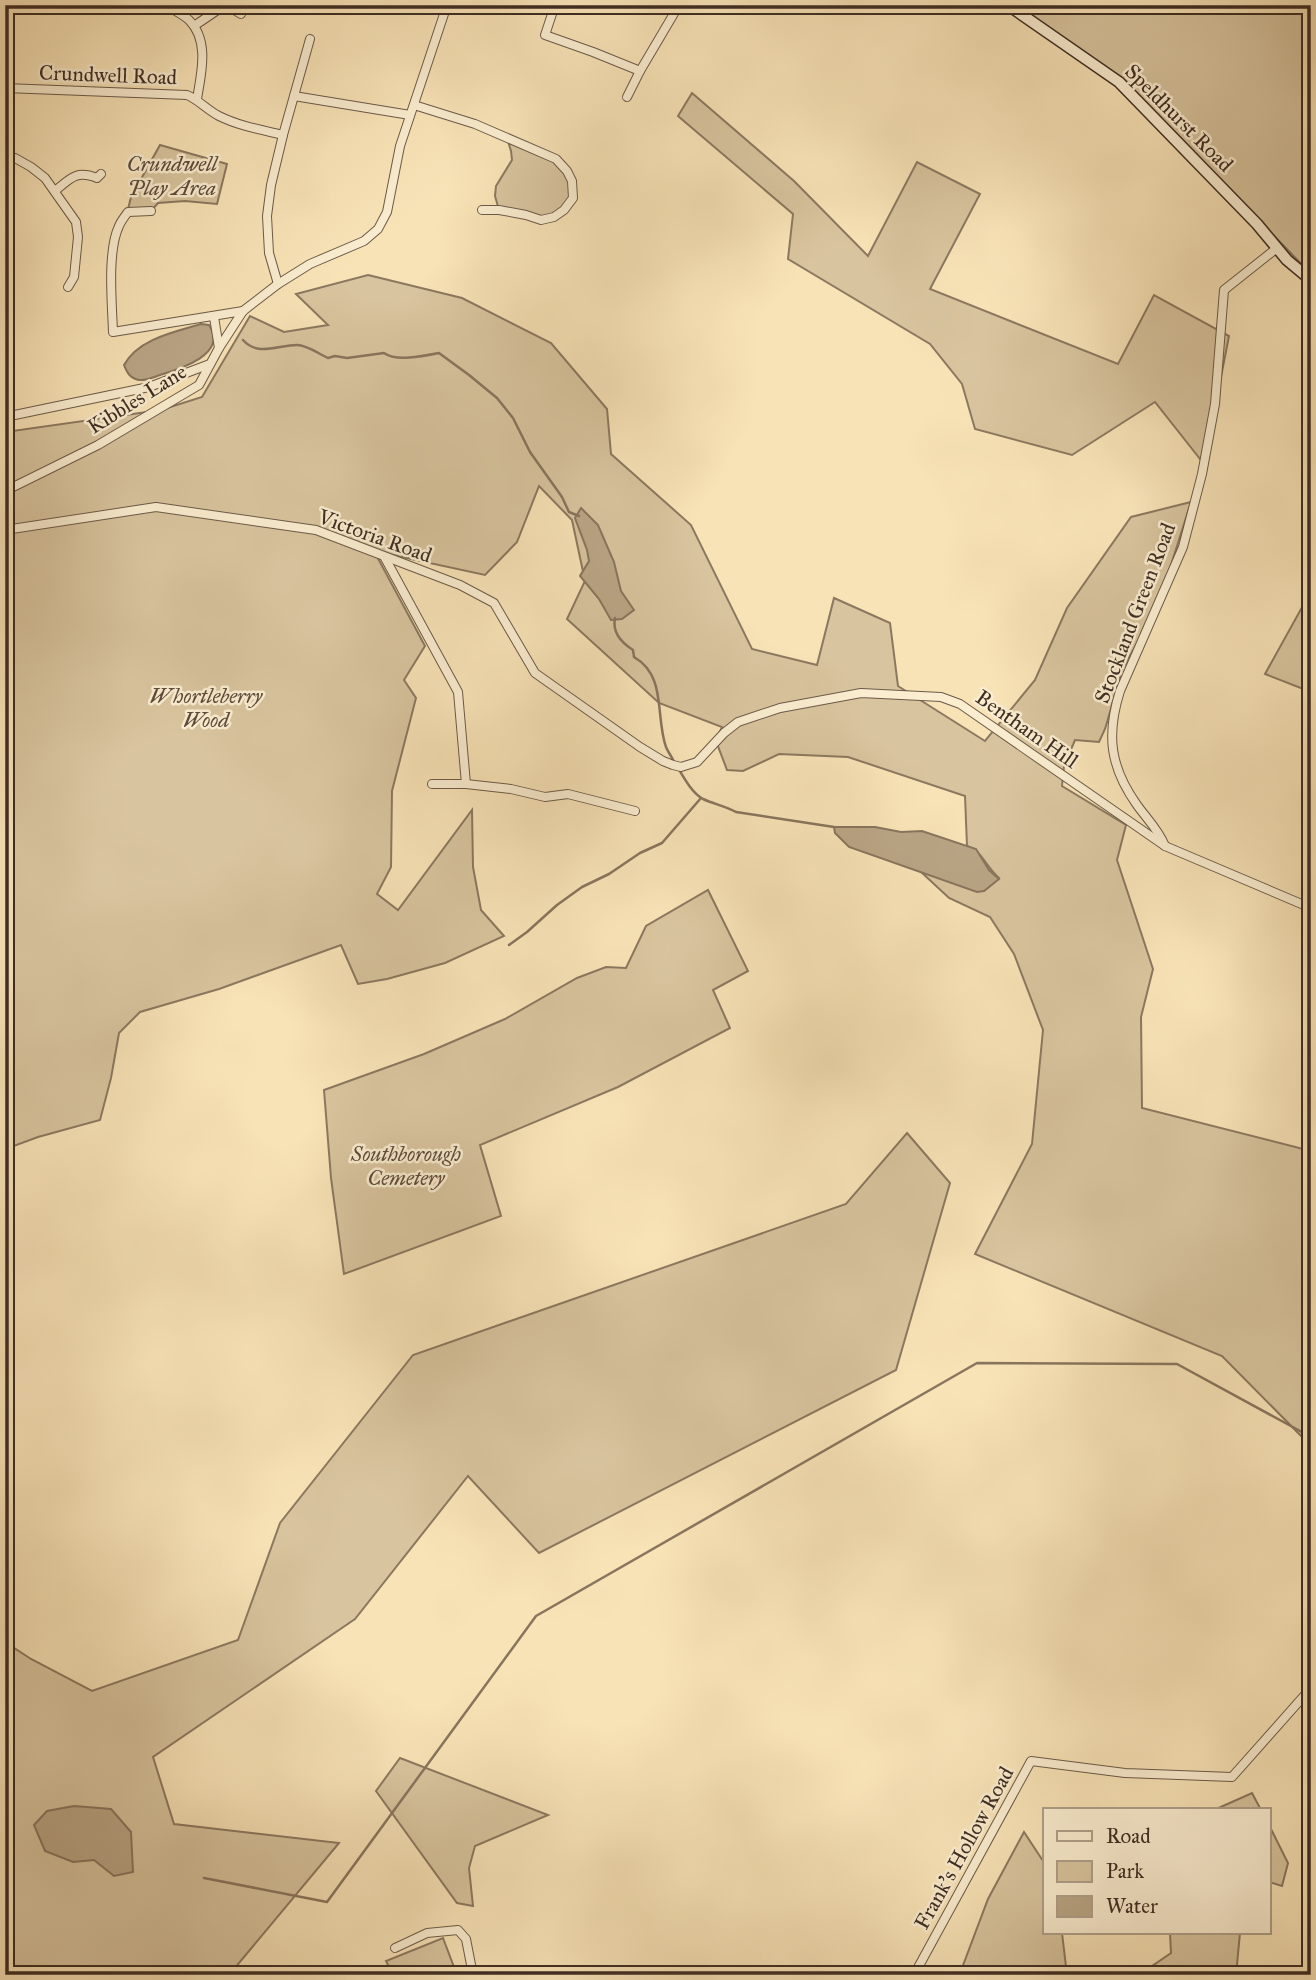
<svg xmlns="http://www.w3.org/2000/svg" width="1316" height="1980" font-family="'IM FELL Great Primer',serif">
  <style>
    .green { fill: #d8c49e; stroke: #8b7860; stroke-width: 2 }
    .water { fill: #b9a585; stroke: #88755e; stroke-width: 2 }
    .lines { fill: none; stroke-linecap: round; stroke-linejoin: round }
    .stream { stroke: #88755e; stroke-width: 2.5 }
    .street-casing { stroke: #6c5a48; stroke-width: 10 }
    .secondary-casing { stroke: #3e2d23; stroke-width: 13 }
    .street { stroke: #faedd0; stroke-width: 8 }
    .secondary { stroke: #faedd0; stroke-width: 10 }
    .labels { text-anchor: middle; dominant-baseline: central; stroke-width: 5; stroke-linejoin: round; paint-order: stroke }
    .street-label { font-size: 21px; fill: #3e2d23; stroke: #faedd0 }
    .park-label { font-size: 21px; font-style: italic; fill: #5d4b3c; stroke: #faedd0 }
  </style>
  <rect width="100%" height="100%" fill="#f8e3b7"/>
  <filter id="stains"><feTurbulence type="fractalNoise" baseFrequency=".00286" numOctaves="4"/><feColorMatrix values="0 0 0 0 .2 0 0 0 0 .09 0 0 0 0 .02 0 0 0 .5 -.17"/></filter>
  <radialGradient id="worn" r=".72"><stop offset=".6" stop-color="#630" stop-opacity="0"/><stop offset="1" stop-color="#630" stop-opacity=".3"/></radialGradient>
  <g class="green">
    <polygon points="1018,5 1311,5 1311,274 1141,98"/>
    <polygon points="692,93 794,181 868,256 917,162 980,194 930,289 1118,364 1154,295 1229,336 1204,464 1155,402 1072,455 975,429 962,384 930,344 788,259 793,214 678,116"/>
    <path d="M507,138L556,159L567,171L573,198C550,229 531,218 499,210L495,196L496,186L512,160L511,151Z"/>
    <polygon points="160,145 227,164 217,204 185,201 158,203 151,211 128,209 131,197"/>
    <path d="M368,275L462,298L551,343L607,409L611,454L691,525L752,649L817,665L834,598L890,623L898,686L985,741L1035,680L1067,608L1131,517L1191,502L1157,609L1123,668L1105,729L1099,742L1075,740L1064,766L1062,786L1126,825L1117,860L1153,969L1141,1017L1142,1108L1311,1151V1446L1222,1356L975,1254L1032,1144L1043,1030L1014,954L990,917L949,898L920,871L984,891L999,878C986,867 982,851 967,846L965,796L848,757L779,754L743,771L727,770L716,741L722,727L659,703L567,619L585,581L572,520L539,486L517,542L485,575L374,551L425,646L404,680L416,698L392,791L391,867L377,894L398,910L472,810L473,867L481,910L504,936L445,963L387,979L358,984L341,945L219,989L140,1012L119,1033L111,1078L100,1120L38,1137L8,1148L5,1152V432L161,410L202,397L250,316L284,332L328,325L296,294Z"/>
    <polygon points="1311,591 1311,692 1265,674"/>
    <polygon points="708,890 748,971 713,990 730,1028 618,1087 480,1145 501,1216 344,1274 331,1178 324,1090 424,1054 505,1019 577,978 606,967 626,968 646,926"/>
    <polygon points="907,1133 950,1183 896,1370 539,1553 468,1476 355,1619 153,1757 174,1824 339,1843 229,1975 5,1975 5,1646 8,1644 31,1659 92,1691 238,1640 280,1523 413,1355 846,1204"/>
    <polygon points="400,1758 548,1815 475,1846 469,1868 473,1906 457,1903 376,1791"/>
    <polygon points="1252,1793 1261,1810 1214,1810"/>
    <polygon points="1269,1825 1288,1863 1282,1886 1269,1882"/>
    <polygon points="1024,1832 1045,1864 1045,1933 1062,1933 1067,1975 953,1975 962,1968 988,1899"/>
    <polygon points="1170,1933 1240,1933 1236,1975 1139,1975 1171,1953"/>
    <polygon points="443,1938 457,1975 393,1975 386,1961"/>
  </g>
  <g class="water">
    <path d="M201,324L209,325C229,354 180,369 160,375C154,377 146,381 139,380C130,378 127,373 124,365C138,339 174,332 201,324Z"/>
    <polygon points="581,508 598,525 614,562 621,591 634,610 622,619 611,620 599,599 580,576 589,561 587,550 575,518"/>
    <polygon points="834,827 875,827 901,832 922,831 976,849 989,870 999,879 984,891 977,892 849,847 835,833"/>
    <polygon points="74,1806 111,1809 131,1832 133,1872 114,1876 94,1860 73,1862 45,1851 34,1825 47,1811"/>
  </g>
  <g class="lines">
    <g class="stream">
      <path d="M243,340C258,357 278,345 297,345C307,345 319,354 328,358L335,356L347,358L384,353C396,362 424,356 439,353L469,375L497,398L513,418L530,452L562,497L569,512L579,516"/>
      <path d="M615,618C612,632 622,643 633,650L634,657C667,676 655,716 666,747C668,752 672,757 674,762"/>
      <path d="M678,768C684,778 692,793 703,799C714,804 725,806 736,812L834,827"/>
      <polyline points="509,945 527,932 557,905 582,887 609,874 640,853 662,843 701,798"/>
      <polyline points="204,1878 327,1902 536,1616 977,1363 1177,1364 1311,1437"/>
    </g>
    <g class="street-casing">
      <g id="street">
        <path d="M166,5C173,10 182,14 189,20C210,41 201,74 197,99"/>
        <polyline points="226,5 241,14"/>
        <polyline points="555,5 545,35 593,52 640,71 679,5"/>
        <polyline points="194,26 225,5"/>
        <path d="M5,88L187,95C199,100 207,110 219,116C239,126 262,130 283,135"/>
        <polyline points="294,96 410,115"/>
        <polyline points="627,97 640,71"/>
        <polyline points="414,105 475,124 556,159 567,171 572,181 573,198 564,210 554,217 541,220 526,215 499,210 482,210"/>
        <polyline points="5,158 15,158 31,167 45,178 76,222 78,237 74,277 68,287"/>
        <path d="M55,191C71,178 76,170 97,178L101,174"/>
        <path d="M151,211L128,212C125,216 121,221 119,226C107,251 112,303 113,332L243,311"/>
        <polyline points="278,284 269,253 267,216 271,185 283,135 310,39"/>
        <polyline points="214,317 219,348"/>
        <polyline points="5,417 149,387 210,364"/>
        <polyline points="5,491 98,445 199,385 219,348 243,311 278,284 310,264 364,241 378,229 387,212 400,146 447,5"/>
        <polyline points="5,530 156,507 316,530 460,585 494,603 535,673 640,747 663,761 673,765 681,767 697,762 724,733 738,722 780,708 861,693 941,697 960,704 1165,846 1311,908"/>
        <polyline points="385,558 458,692 466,784"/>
        <polyline points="432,784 466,784 511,789 545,797 568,794 635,811"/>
        <path d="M1165,846C1158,829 1147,819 1137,805C1110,767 1106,735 1120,691L1183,547L1202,474L1215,404L1224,290L1277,248"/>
        <polyline points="395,1948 427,1933 458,1930 466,1939 473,1975"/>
        <polyline points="914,1975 1031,1761 1125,1773 1232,1777 1311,1688"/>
      </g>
    </g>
    <g class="secondary-casing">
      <polyline id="secondary" points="1008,5 1119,82 1257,224 1287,260 1311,280"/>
    </g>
    <use href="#street" class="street"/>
    <use href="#secondary" class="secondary"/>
  </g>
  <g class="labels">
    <g class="street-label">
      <text transform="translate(108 75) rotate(2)">Crundwell Road</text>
      <text transform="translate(1179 118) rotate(45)">Speldhurst Road</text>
      <text transform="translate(137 399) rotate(-32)">Kibbles Lane</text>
      <text transform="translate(375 536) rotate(20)">Victoria Road</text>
      <text transform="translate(1135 613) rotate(-69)">Stockland Green Road</text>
      <text transform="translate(1027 729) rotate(35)">Bentham Hill</text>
      <text transform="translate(964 1848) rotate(-61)">Frank's Hollow Road</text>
    </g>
    <g class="park-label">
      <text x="172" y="164">Crundwell<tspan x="172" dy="24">Play Area</tspan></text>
      <text x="206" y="696">Whortleberry<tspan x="206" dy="24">Wood</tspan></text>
      <text x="406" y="1154">Southborough<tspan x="406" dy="24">Cemetery</tspan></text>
    </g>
  </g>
  <rect width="1316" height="1980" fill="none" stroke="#f8e3b7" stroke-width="28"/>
  <rect x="7" y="7" width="1302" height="1966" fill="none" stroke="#3e2d23" stroke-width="3.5"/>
  <rect x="14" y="14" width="1288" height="1952" fill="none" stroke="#3e2d23" stroke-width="2"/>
  <rect x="1043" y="1808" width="228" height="126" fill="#faedd0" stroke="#afa08b" stroke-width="2"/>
  <rect x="1057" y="1831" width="35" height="10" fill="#faedd0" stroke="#afa08b" stroke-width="2"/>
  <text x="1106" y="1843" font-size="21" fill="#3e2d23">Road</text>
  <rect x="1057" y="1861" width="35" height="21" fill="#d8c49e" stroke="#afa08b" stroke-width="2"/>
  <text x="1106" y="1878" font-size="21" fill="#3e2d23">Park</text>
  <rect x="1057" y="1896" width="35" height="21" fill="#b9a585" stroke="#afa08b" stroke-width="2"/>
  <text x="1106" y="1913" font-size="21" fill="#3e2d23">Water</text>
  <rect width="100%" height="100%" filter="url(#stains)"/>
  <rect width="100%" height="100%" fill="url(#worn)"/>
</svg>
